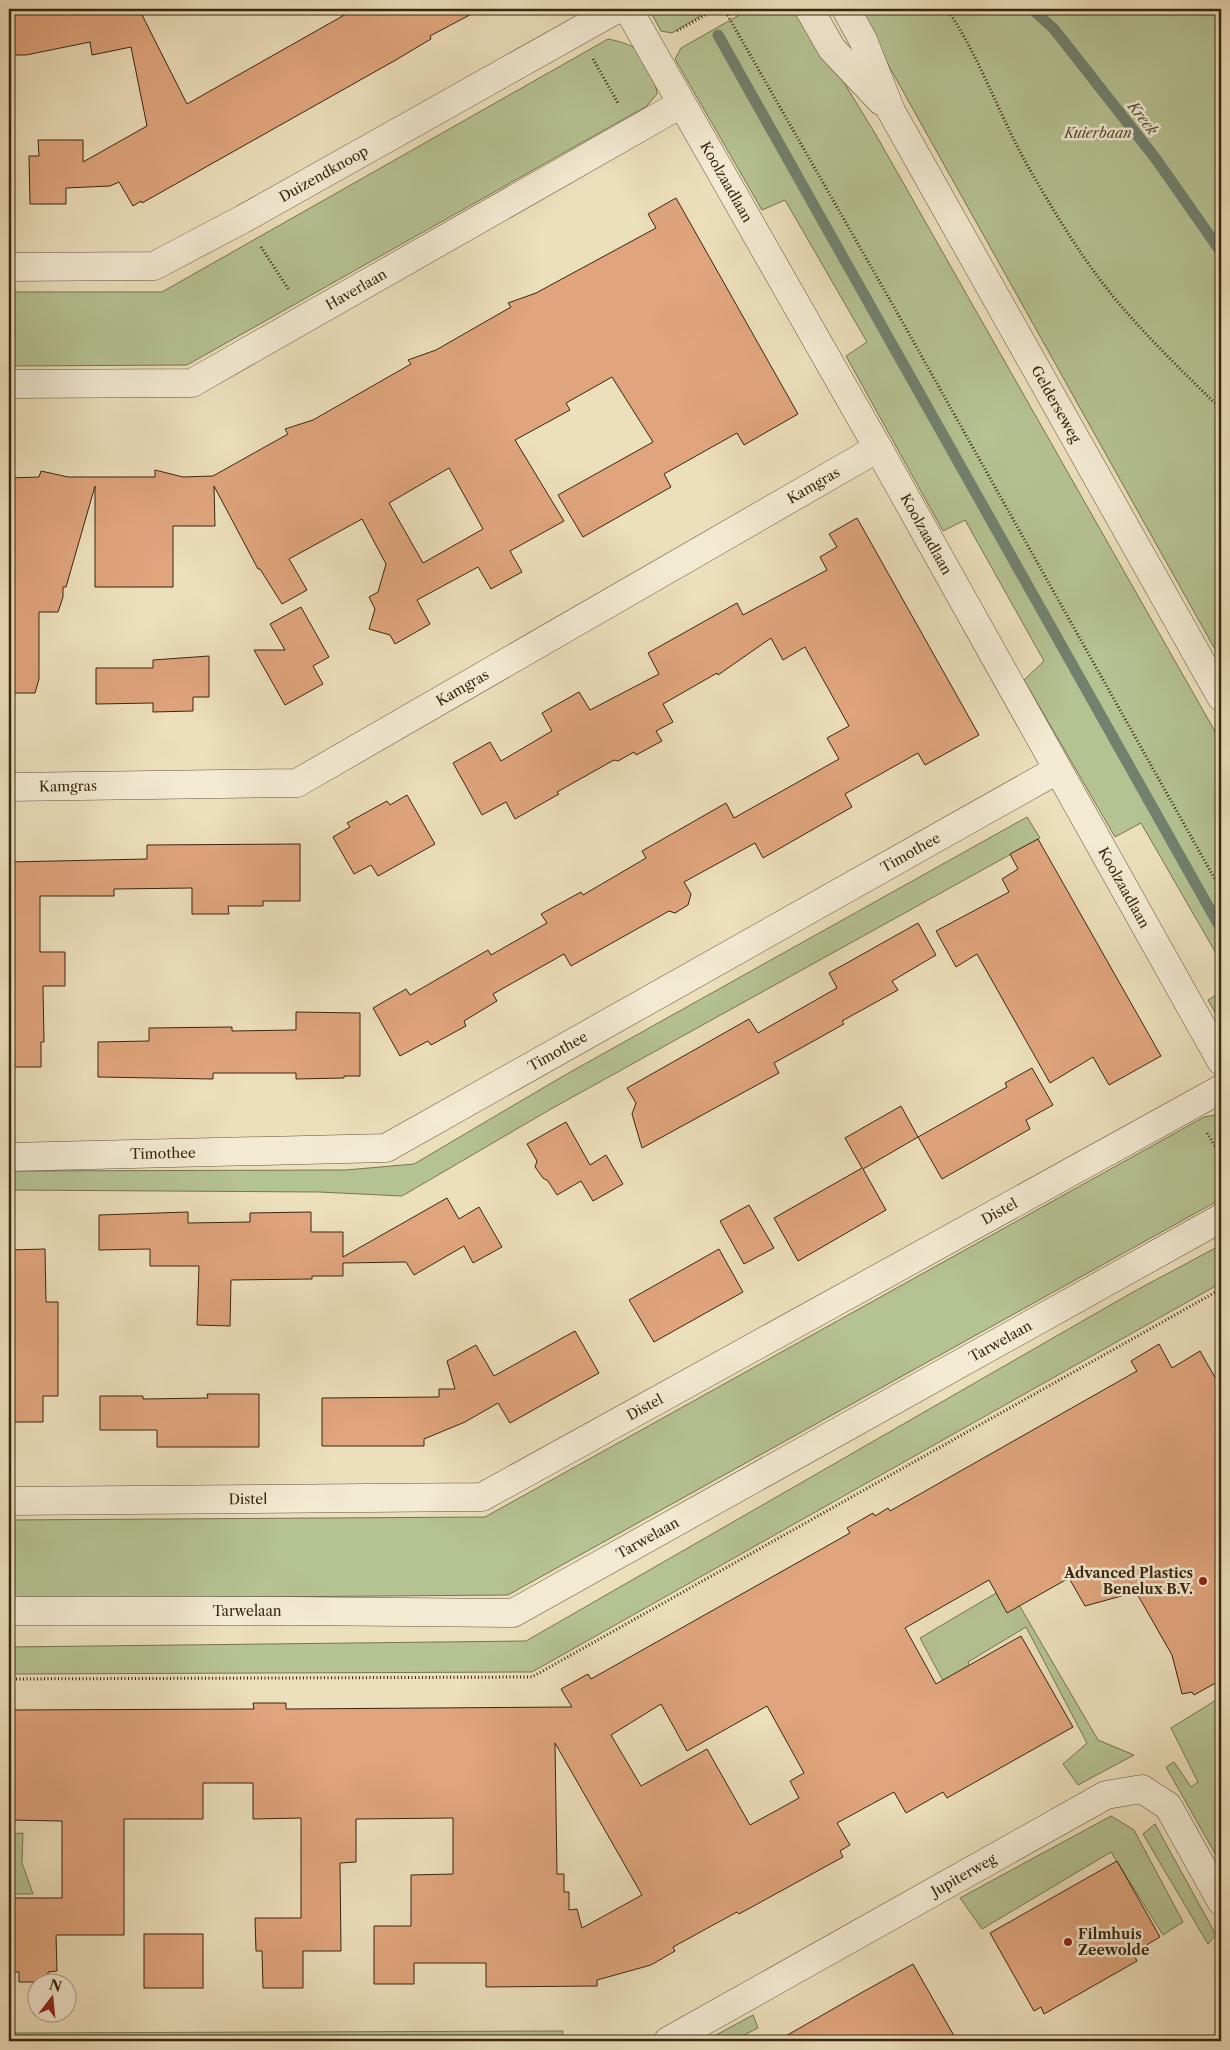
<svg xmlns="http://www.w3.org/2000/svg" width="1230" height="2050" font-family="'Libre Caslon Text',serif">
  <style>
    .green { fill: #b5c292; stroke: #767451 }
    .lines { fill: none; stroke-linecap: round; stroke-linejoin: round }
    .stream { stroke: #72816e; stroke-width: 11 }
    .building { fill: #e0a57d; stroke: #382610; fill-rule: evenodd }
    .minor-casing { stroke: #65543b; stroke-width: 29 }
    .path { stroke: #382610; stroke-width: 3; stroke-dasharray: 1 2.5; stroke-linecap: butt }
    .minor { stroke: #f3ead3; stroke-width: 28 }
    .poi-dot { fill: #8f2418; stroke: #f3ead3; stroke-width: 2 }
    .labels { text-anchor: middle; dominant-baseline: central; stroke-width: 5; stroke-linejoin: round; paint-order: stroke }
    .park-label { font-size: 14px; font-style: italic; fill: #574d30; stroke: #f3ead3 }
    .street-label { font-size: 14px; fill: #382610; stroke: #f3ead3 }
    .poi-label { font-size: 14px; font-weight: bold; fill: #382610; stroke: #f3ead3; text-anchor: end }
    .water-label { font-size: 15px; font-style: italic; fill: #55533f; stroke: #f3ead3 }
  </style>
  <rect width="100%" height="100%" fill="#ecdfbb"/>
  <filter id="stains"><feTurbulence type="fractalNoise" baseFrequency=".004" numOctaves="4"/><feColorMatrix values="0 0 0 0 .2 0 0 0 0 .09 0 0 0 0 .02 0 0 0 .5 -.17"/></filter>
  <radialGradient id="worn" r=".72"><stop offset=".6" stop-color="#630" stop-opacity="0"/><stop offset="1" stop-color="#630" stop-opacity=".3"/></radialGradient>
  <g class="green">
    <polygon points="649,9 712,9 672,33 661,31"/>
    <polygon points="750,9 799,9 876,135 1221,742 1221,962 1141,823 1115,837 1024,680 1044,661 965,520 943,531 846,356 867,342 785,200 762,210 675,59 681,48"/>
    <polygon points="857,9 1221,9 1221,660"/>
    <path d="M608,39C618,41 630,44 638,50C648,59 656,82 657,94L647,106L187,365L9,366V292H162Z"/>
    <polygon points="1027,817 1040,838 551,1109 402,1196 319,1192 9,1190 9,1171 346,1170 414,1164 565,1075"/>
    <polygon points="1221,992 1221,1023 1208,1000"/>
    <polygon points="1221,1114 1221,1199 508,1595 9,1599 9,1520 485,1517 1204,1117"/>
    <polygon points="1221,1245 1221,1283 532,1672 9,1674 9,1647 526,1641 1133,1292"/>
    <polygon points="1008,1586 1098,1740 1134,1755 1078,1785 1063,1764 1087,1743 1026,1627 968,1662 991,1715 969,1729 920,1638"/>
    <polygon points="1221,1697 1221,1767 1217,1770 1221,1778 1221,1864 1166,1767 1174,1762 1191,1787 1198,1782 1171,1728"/>
    <polygon points="1111,1816 1134,1830 1183,1922 1163,1935 1111,1852 982,1929 960,1898"/>
    <polygon points="1155,1824 1216,1935 1208,1944 1143,1834"/>
    <polygon points="23,1833 22,1863 33,1894 9,1894 9,1834"/>
    <polygon points="753,2015 758,2028 732,2041 705,2041"/>
    <polygon points="563,2031 562,2041 9,2041 9,2033"/>
  </g>
  <g class="lines">
    <g class="stream">
      <polyline points="1032,9 1054,29 1156,159 1221,252"/>
      <polyline points="718,35 1221,929"/>
    </g>
  </g>
  <g class="building">
    <polygon points="56,9 139,9 187,104 355,9 481,9 430,36 431,39 394,61 142,203 141,201 133,206 119,182 110,186 66,188 66,204 30,204 29,156 39,156 38,140 83,140 83,162 147,126 131,47 92,55 90,42 26,55 9,55 9,10"/>
    <path d="M676,198L798,414L744,445L737,433L664,474L671,487L583,537L558,495L653,442L612,377L566,403L570,410L515,440L564,521L510,551L522,572L491,589L478,567L417,600L430,624L395,644L390,635L369,629L375,609L369,597L378,592L386,564L362,519L289,559L307,590L282,604L260,569H258L214,486L215,526H173V587H95V486L66,587H63V597L58,612H39V679L35,693H9V478L39,477L41,471L68,477H155V470L183,477L213,476L288,434L285,429L313,420L411,364L408,360L436,350L511,307L508,303L536,293L656,228L648,214ZM449,468L483,529L423,563L389,503Z"/>
    <polygon points="857,518 979,735 925,765 918,753 845,794 852,807 763,858 755,843 684,882 691,894 688,905 675,913 669,911 571,966 564,954 493,994 497,1001 464,1021 466,1026 431,1045 428,1041 400,1056 373,1008 406,989 410,995 488,950 491,955 547,923 541,914 581,892 583,895 646,858 642,851 726,803 734,818 839,759 827,738 849,726 805,647 783,660 771,638 718,675 717,673 663,704 673,722 656,731 662,741 636,755 634,752 618,761 614,760 557,792 559,794 515,819 506,802 482,815 453,763 490,742 501,761 552,731 542,713 579,692 590,710 659,674 648,653 737,603 743,615 827,570 820,557 837,547 829,534"/>
    <polygon points="301,607 329,657 313,666 323,684 285,705 254,650 285,650 270,624"/>
    <polygon points="209,656 209,697 193,697 193,711 153,712 153,703 96,704 96,668 153,668 153,660"/>
    <polygon points="407,795 435,844 378,876 371,865 354,874 333,837 350,827 347,823 387,801 390,805"/>
    <polygon points="1038,839 1161,1056 1109,1085 1093,1057 1050,1083 977,954 956,967 936,931 1009,892 1002,879 1018,869 1010,854"/>
    <polygon points="300,844 300,901 263,901 263,906 228,906 229,914 192,914 192,888 114,889 114,896 40,896 40,952 65,952 65,986 43,986 44,1042 41,1042 41,1067 9,1067 9,862 147,859 147,845"/>
    <polygon points="918,923 936,955 892,981 898,990 842,1021 844,1024 774,1063 779,1073 642,1148 632,1114 636,1103 627,1088 749,1019 758,1033 837,988 829,973"/>
    <polygon points="296,1012 360,1013 360,1076 344,1076 344,1078 296,1079 296,1073 213,1073 213,1079 98,1077 98,1042 149,1041 149,1028 232,1027 232,1031 296,1030"/>
    <polygon points="1032,1068 1053,1105 1026,1120 1030,1129 942,1179 918,1137 863,1169 886,1210 798,1261 774,1218 862,1168 845,1138 901,1106 918,1137 1007,1087 1005,1083"/>
    <polygon points="566,1122 590,1165 606,1155 623,1184 593,1201 581,1181 557,1195 548,1181 543,1178 535,1167 537,1161 527,1144"/>
    <polygon points="447,1198 459,1219 479,1207 502,1247 473,1263 464,1246 414,1275 406,1262 343,1263 343,1276 312,1276 312,1279 231,1280 230,1326 197,1325 199,1266 150,1266 150,1249 99,1250 99,1215 188,1212 188,1223 250,1222 250,1213 311,1212 311,1232 343,1232 343,1257"/>
    <polygon points="749,1205 774,1248 744,1264 720,1221"/>
    <polygon points="45,1249 46,1302 58,1302 58,1396 43,1396 43,1422 9,1422 9,1250"/>
    <polygon points="719,1249 743,1292 654,1342 629,1300"/>
    <polygon points="575,1331 599,1373 510,1423 498,1403 465,1422 424,1439 424,1446 322,1446 322,1398 439,1397 439,1389 455,1389 447,1361 476,1345 494,1376"/>
    <path d="M1159,1344L1172,1368L1200,1351L1221,1388V1680L1194,1695L1192,1692L1182,1694L1172,1655L1136,1592L1085,1606L1069,1578L1007,1613L989,1580L905,1628L936,1684L1021,1636L1073,1727L947,1798L943,1792L906,1813L894,1792L837,1823L850,1845L840,1851L843,1857L739,1914L737,1912L673,1947L675,1951L651,1965L597,1980V1986L486,1987V1963H414V1984H374V1926H411V1875L453,1874V1818L356,1819V1862L340,1863L341,1951H303V1988H263L262,1951H256L255,1918H301V1818L253,1819V1783H203V1819H124V1935H56L57,1971L48,1972V1982H19V1972H9V1898H62V1821L9,1820V1710L254,1709L253,1703H286V1709L572,1707L561,1689L588,1674L591,1679L850,1533L847,1528L873,1513L875,1516L888,1508L890,1511L1137,1371L1131,1361ZM661,1704L687,1751L767,1706L804,1773L790,1781L799,1798L750,1825L707,1749L641,1786L611,1735ZM555,1743L642,1895L582,1928L577,1909L569,1910V1892H564V1874H557Z"/>
    <polygon points="207,1394 259,1394 259,1447 157,1447 157,1430 100,1430 100,1396 143,1396 143,1399 208,1398"/>
    <polygon points="1117,1861 1160,1937 1133,1953 1137,1961 1044,2014 1041,2007 1034,2011 990,1933"/>
    <rect x="144" y="1934" width="59" height="54"/>
    <polygon points="913,1964 957,2041 777,2041 861,1993"/>
  </g>
  <g class="lines">
    <g class="minor-casing">
      <g id="minor">
        <path id="s1" d="M628,9L878,448L1221,1061"/>
        <polyline points="809,9 832,49 881,101"/>
        <path id="s2" d="M846,9L863,40L891,111L1221,697"/>
        <path id="s3" d="M9,267L154,266L243,219L617,9"/>
        <path id="s4" d="M9,384L192,383L681,104"/>
        <path id="s5" d="M9,787L297,783L878,448"/>
        <path id="s6" d="M9,1157L386,1148L1057,770"/>
        <path id="s7" d="M9,1501L482,1497L1221,1089"/>
        <path id="s8" d="M9,1611H294L513,1613L1221,1218"/>
        <path id="s9" d="M668,2041L1106,1795L1142,1789L1168,1806L1221,1901"/>
      </g>
    </g>
    <g class="path">
      <polyline points="724,9 894,307 1221,890"/>
      <path d="M947,9C981,59 1000,118 1030,170C1056,215 1083,260 1116,300C1148,338 1185,374 1221,409"/>
      <polyline points="677,31 716,9"/>
      <polyline points="593,59 618,103"/>
      <polyline points="261,247 289,290"/>
      <polyline points="1221,494 1219,503 1221,515"/>
      <polyline points="1207,1133 1221,1156"/>
      <polyline points="9,1679 532,1677 1221,1289"/>
    </g>
    <use href="#minor" class="minor"/>
  </g>
  <g class="poi-dot">
    <circle cx="1203" cy="1581" r="5"/>
    <circle cx="1068" cy="1942" r="5"/>
  </g>
  <g class="labels">
    <g class="park-label">
      <text x="1098" y="133">Kuierbaan</text>
    </g>
    <g class="street-label">
      <text stroke="none"><textPath href="#s3" startOffset="338">Duizendknoop</textPath></text>
      <text stroke="none"><textPath href="#s1" startOffset="199">Koolzaadlaan</textPath></text>
      <text stroke="none"><textPath href="#s4" startOffset="372">Haverlaan</textPath></text>
      <text stroke="none"><textPath href="#s2" startOffset="448">Gelderseweg</textPath></text>
      <text stroke="none"><textPath href="#s5" startOffset="884">Kamgras</textPath></text>
      <text stroke="none"><textPath href="#s1" startOffset="604">Koolzaadlaan</textPath></text>
      <text stroke="none"><textPath href="#s5" startOffset="479">Kamgras</textPath></text>
      <text stroke="none"><textPath href="#s5" startOffset="59">Kamgras</textPath></text>
      <text stroke="none"><textPath href="#s6" startOffset="979">Timothee</textPath></text>
      <text stroke="none"><textPath href="#s1" startOffset="1009">Koolzaadlaan</textPath></text>
      <text stroke="none"><textPath href="#s6" startOffset="574">Timothee</textPath></text>
      <text stroke="none"><textPath href="#s6" startOffset="154">Timothee</textPath></text>
      <text stroke="none"><textPath href="#s7" startOffset="1064">Distel</textPath></text>
      <text stroke="none"><textPath href="#s8" startOffset="1062">Tarwelaan</textPath></text>
      <text stroke="none"><textPath href="#s7" startOffset="659">Distel</textPath></text>
      <text stroke="none"><textPath href="#s7" startOffset="239">Distel</textPath></text>
      <text stroke="none"><textPath href="#s8" startOffset="658">Tarwelaan</textPath></text>
      <text stroke="none"><textPath href="#s8" startOffset="238">Tarwelaan</textPath></text>
      <text stroke="none"><textPath href="#s9" startOffset="339">Jupiterweg</textPath></text>
    </g>
    <g class="poi-label">
      <text x="1193" y="1573">Advanced Plastics<tspan x="1193" dy="16">Benelux B.V.</tspan></text>
      <text x="1078" y="1934" text-anchor="start">Filmhuis<tspan x="1078" dy="16">Zeewolde</tspan></text>
    </g>
    <g class="water-label">
      <text transform="translate(1143 118) rotate(52)">Kreek</text>
    </g>
  </g>
  <rect width="1230" height="2050" fill="none" stroke="#ecdfbb" stroke-width="30"/>
  <rect x="10" y="10" width="1210" height="2030" fill="none" stroke="#382610" stroke-width="2.5"/>
  <rect x="15" y="15" width="1200" height="2020" fill="none" stroke="#382610"/>
  <g transform="translate(52 1998) rotate(16)"><circle r="24" fill="#f3ead3" stroke="#a89c85"/>
  <path d="M0-4L9 19L0 12L-9 19Z" fill="#8f2418"/>
  <text y="-8" font-size="14" font-weight="bold" text-anchor="middle" fill="#382610">N</text>
  </g>
  <rect width="100%" height="100%" filter="url(#stains)"/>
  <rect width="100%" height="100%" fill="url(#worn)"/>
</svg>
